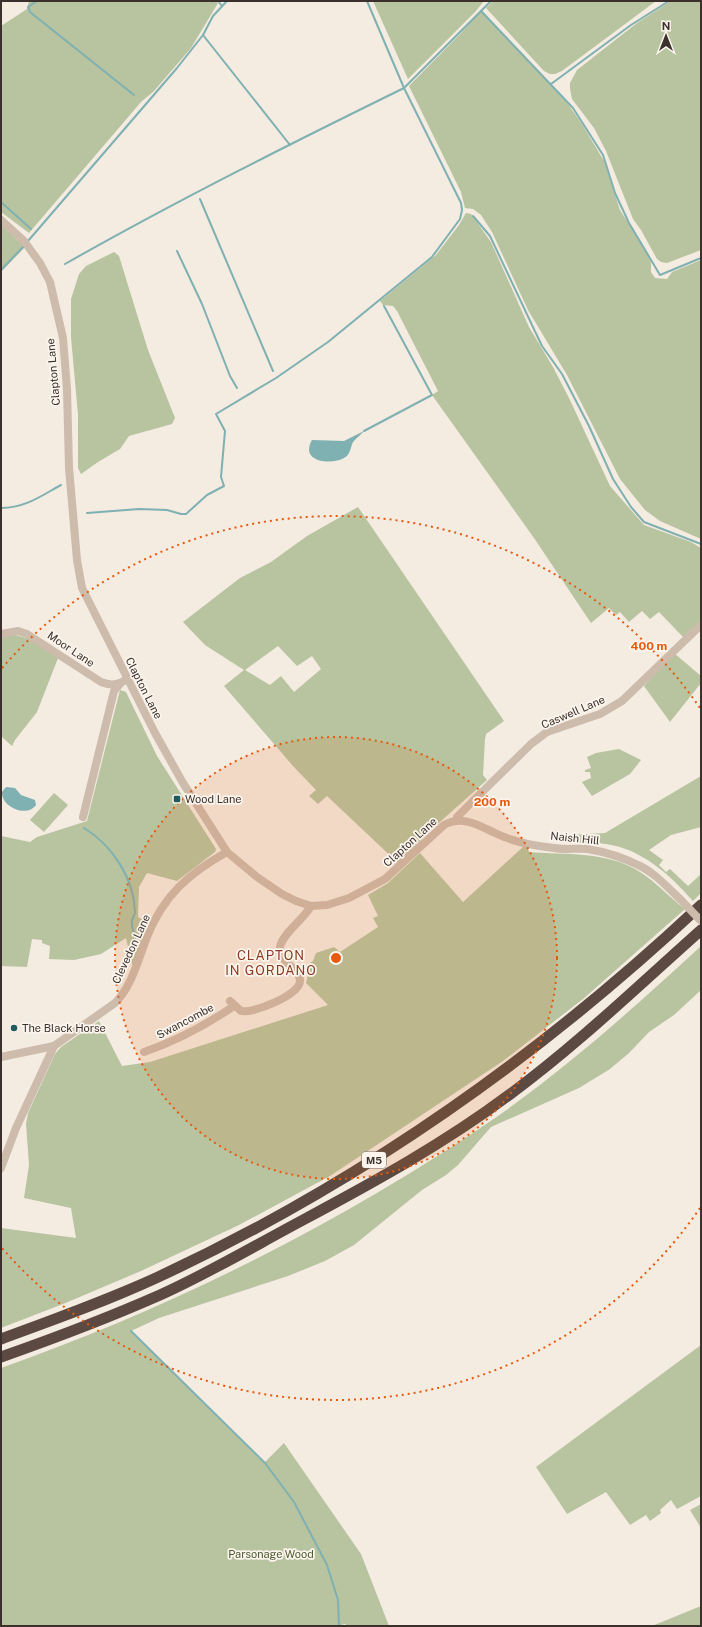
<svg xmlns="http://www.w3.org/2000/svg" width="702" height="1627" font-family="'Public Sans',sans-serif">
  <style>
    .green { fill: #b8c4a0; fill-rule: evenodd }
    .water { fill: #7fb0b2 }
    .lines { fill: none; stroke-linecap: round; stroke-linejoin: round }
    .stream { stroke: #7fb0b2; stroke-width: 2 }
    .minor { stroke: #cdbbac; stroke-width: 8 }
    .highway { stroke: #5c4a42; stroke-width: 11 }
    .minor-bridge { stroke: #cdbbac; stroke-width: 8 }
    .ring { fill: none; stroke: #e8590c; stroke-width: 2; stroke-dasharray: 2 4 }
    .poi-dot { fill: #1f5a5e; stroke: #fbf5ee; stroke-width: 1.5 }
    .labels { text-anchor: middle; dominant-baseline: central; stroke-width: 3.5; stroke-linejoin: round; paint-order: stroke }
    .shield { fill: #fbf5ee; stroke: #756b66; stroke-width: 1 }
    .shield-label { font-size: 10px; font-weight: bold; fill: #3b302b }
    .street-label { font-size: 11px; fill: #3b302b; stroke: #fbf5ee }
    .poi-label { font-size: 11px; fill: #3b302b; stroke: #fbf5ee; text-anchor: start }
    .park-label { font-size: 11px; fill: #4a5a2e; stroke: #fbf5ee }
    .quarter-label { font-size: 13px; letter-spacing: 1px; fill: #8c3b22; stroke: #fbf5ee }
    .centre { fill: #e8590c; stroke: #fbf5ee; stroke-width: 2 }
    .ring-label { font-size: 12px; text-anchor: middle; font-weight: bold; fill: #e8590c; stroke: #fbf5ee; stroke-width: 3.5; stroke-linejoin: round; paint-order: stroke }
  </style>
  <rect width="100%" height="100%" fill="#f4ebe1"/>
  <g class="green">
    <polygon points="29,1 216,1 218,3 191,48 154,91 141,102 29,233 1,212 1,26 27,9"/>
    <polygon points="373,1 484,1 476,11 408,79"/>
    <polygon points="493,1 656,1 562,71 555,74 550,74 544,71 486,8"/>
    <polygon points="671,1 701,1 701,250 667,263 661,262 657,259 641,230 633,219 606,151 594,128 572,99 570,89 570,83 577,70 637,23"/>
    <polygon points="481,10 568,104 582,124 604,161 620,210 646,251 651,262 651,272 655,278 667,279 672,272 701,260 701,539 660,521 645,510 620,479 567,375 528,310 492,232 481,215 473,209 465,208 461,192 409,86 462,32"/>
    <polygon points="466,213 471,214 491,242 529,327 553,367 569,398 610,486 644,525 691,542 701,548 701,620 683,637 659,612 650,619 642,611 629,622 620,612 616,615 609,608 591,623 534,538 432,395 438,391 397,311 393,306 383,305 380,301 436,255 459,225"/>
    <polygon points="1,225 25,247 1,272"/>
    <polygon points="114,252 119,256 148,350 175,418 172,424 129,436 120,449 98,462 81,474 78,468 78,415 71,337 71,299 79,274 86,266"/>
    <path d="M358,507L504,721L486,734L485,739L483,775L487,780L431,830L398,863L327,796L318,804L309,796L316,790L293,766L224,686L244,670L205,645L183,622L240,578L271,562L307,536ZM278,646L297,666L312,656L321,669L294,692L281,676L270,685L245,670Z"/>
    <polygon points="15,635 30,639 58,658 37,712 15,740 12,746 1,736 1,637"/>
    <polygon points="674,653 701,676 701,683 670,722 644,686"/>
    <polygon points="120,690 126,692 157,756 216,849 215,852 177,881 147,873 139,887 138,917 150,924 133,968 126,938 101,954 74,960 49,959 50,946 42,943 42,940 32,939 27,967 1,966 1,836 30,842 37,837 87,821"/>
    <polygon points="619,749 641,760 630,774 592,796 582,782 591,778 590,772 585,772 585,770 591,768 587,757 596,753"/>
    <path d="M701,776V827L671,835L649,850L663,860L659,865L666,872L670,869L688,886L701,874V893L693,901C670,875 642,849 606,844C594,842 581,843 569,843L570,835L605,833Z"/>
    <polygon points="54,793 68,805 44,832 30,820"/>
    <path d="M524,846L528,849L529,852C565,855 608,851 640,872C656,882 669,897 685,909L583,999L503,1061L330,1176L239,1225L141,1271L63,1304L1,1328V1228L76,1238L71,1208L24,1198L29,1165L26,1124L28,1113L55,1054L61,1047L99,1021L122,1066L150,1062L328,1005L306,983L308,975L304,967L313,961L316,953L334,947L340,952L378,927L373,918L378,916L368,895L388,883L420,853L463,902Z"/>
    <path d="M701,946V990L674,1015L649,1032L629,1053L610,1069L579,1088L491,1127L458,1165L446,1175L422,1190L354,1245L325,1261L288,1276L159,1318L131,1331L264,1463L284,1443L361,1554L389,1626H347L345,1624L338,1626H1V1368C176,1306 345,1221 498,1116C570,1065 636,1006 701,946Z"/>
    <polygon points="701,1345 701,1496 677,1509 671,1500 660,1510 661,1513 650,1521 646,1515 630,1525 606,1492 567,1514 536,1467"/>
    <polygon points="701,1504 701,1528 690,1510"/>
    <polygon points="701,1606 701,1626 652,1626"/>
  </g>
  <g class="water">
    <path d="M364,431C361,435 356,438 353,442C350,448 351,454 344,458C333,465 299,463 312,440L344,441Z"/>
    <path d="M6,787L15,788L21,795L35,800L36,805C27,818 1,807 2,792Z"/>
  </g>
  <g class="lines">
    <g class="stream">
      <polyline points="37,1 28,7 30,12 134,95"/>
      <polyline points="218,1 222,6"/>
      <polyline points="481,11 573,108 603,155 615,193 629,223 660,275 701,258"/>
      <polyline points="203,35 290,145"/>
      <polyline points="551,84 631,25 669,1"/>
      <polyline points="200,199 273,371"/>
      <polyline points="1,202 31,229"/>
      <polyline points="473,216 490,236 532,325 542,346 562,374 589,426 613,479 631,507 644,522 701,544"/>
      <polyline points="28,241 177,68 203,35 213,16 227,1"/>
      <polyline points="177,251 202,304 230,376 237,388"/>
      <path d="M65,264C176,201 290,144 404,88L367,1"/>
      <polyline points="1,270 25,245"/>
      <polyline points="364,431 432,395 384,306"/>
      <path d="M1,508C25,508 41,496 61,485"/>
      <polyline points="87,513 139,509 167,510 181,514 186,514 207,495 224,486 221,477 225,431 216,414 276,378 328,342 432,257 460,219 462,210 461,203 404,88 491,1"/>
      <path d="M84,828C112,845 134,878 135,912C135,915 133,917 132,920C131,926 134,933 135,939"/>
      <polyline points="131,1331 265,1463 294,1502 327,1565 338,1600 339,1626"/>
    </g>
    <g class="minor">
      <path d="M1,220L24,241L40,263L50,282L63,338L67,389L69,468L77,560L82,588L155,733L183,783L227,852L257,877L282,894L296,901L311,906L327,905L349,898L385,879L444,825C462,815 478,825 495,833C513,842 535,846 554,848C566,850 577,848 588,849C605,852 622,857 638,865C654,872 667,887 680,899"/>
      <path d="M1,634L18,631L27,634L101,682C111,686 118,685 127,679"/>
      <polyline points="83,817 114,691 120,684"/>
      <polyline points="457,821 457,817 473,801 531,744 547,732 600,714 622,701 701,625"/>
      <path d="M230,1001L241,1011C252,1014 300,995 300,981C300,967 278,963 280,947C282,934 304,919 311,906"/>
      <path d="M144,1052C176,1041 206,1025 234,1006"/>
      <path d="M1,1057L54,1046L115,1003C132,986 138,960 147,937C163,896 189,873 227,852"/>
      <polyline points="1,1168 16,1128 54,1046"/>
    </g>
    <g class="highway">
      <path d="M1,1339C53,1320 106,1301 156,1278C357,1185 540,1056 701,905"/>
      <path d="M1,1357C55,1338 108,1318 160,1295C209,1273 256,1245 303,1220C374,1182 445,1143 509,1095C577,1045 638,986 701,930"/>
    </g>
    <polyline class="minor-bridge" points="680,899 701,921"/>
  </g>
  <circle cx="336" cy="958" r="221" fill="#e8590c" fill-opacity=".12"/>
  <g class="ring">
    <circle cx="336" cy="958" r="221"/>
    <path d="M700 1208A442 442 0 0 1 2 1248M2 668A442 442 0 0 1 700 708"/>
  </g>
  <g class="poi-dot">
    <rect x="173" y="795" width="8" height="8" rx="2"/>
    <circle cx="14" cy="1028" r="4"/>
  </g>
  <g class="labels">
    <rect class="shield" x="362" y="1152" width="24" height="16" rx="3"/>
    <g class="shield-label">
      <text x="374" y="1160">M5</text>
    </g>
    <g class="street-label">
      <text transform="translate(53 372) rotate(-95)">Clapton Lane</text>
      <text transform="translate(71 649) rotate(34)">Moor Lane</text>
      <text transform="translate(144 688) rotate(63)">Clapton Lane</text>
      <text transform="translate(573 712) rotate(-23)">Caswell Lane</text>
      <text transform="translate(575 838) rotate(6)">Naish Hill</text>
      <text transform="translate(410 842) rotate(-42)">Clapton Lane</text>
      <text transform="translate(131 949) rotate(-65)">Clevedon Lane</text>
      <text transform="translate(185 1021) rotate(-28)">Swancombe</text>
    </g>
    <g class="poi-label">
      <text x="185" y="799">Wood Lane</text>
      <text x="22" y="1028">The Black Horse</text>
    </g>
    <g class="park-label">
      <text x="271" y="1554">Parsonage Wood</text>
    </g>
    <g class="quarter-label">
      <text x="271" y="955">CLAPTON<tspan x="271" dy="15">IN GORDANO</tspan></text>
    </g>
  </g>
  <circle cx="336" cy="958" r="6" class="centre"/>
  <g class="ring-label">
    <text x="649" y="650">400 m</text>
    <text x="492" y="806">200 m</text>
  </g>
  <rect width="702" height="1627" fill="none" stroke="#3b302b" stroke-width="4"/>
  <g transform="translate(666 36)" stroke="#fbf5ee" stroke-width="3" paint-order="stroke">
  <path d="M0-3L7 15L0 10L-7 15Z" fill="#3b302b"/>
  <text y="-6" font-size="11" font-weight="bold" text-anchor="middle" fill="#3b302b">N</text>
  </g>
</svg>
